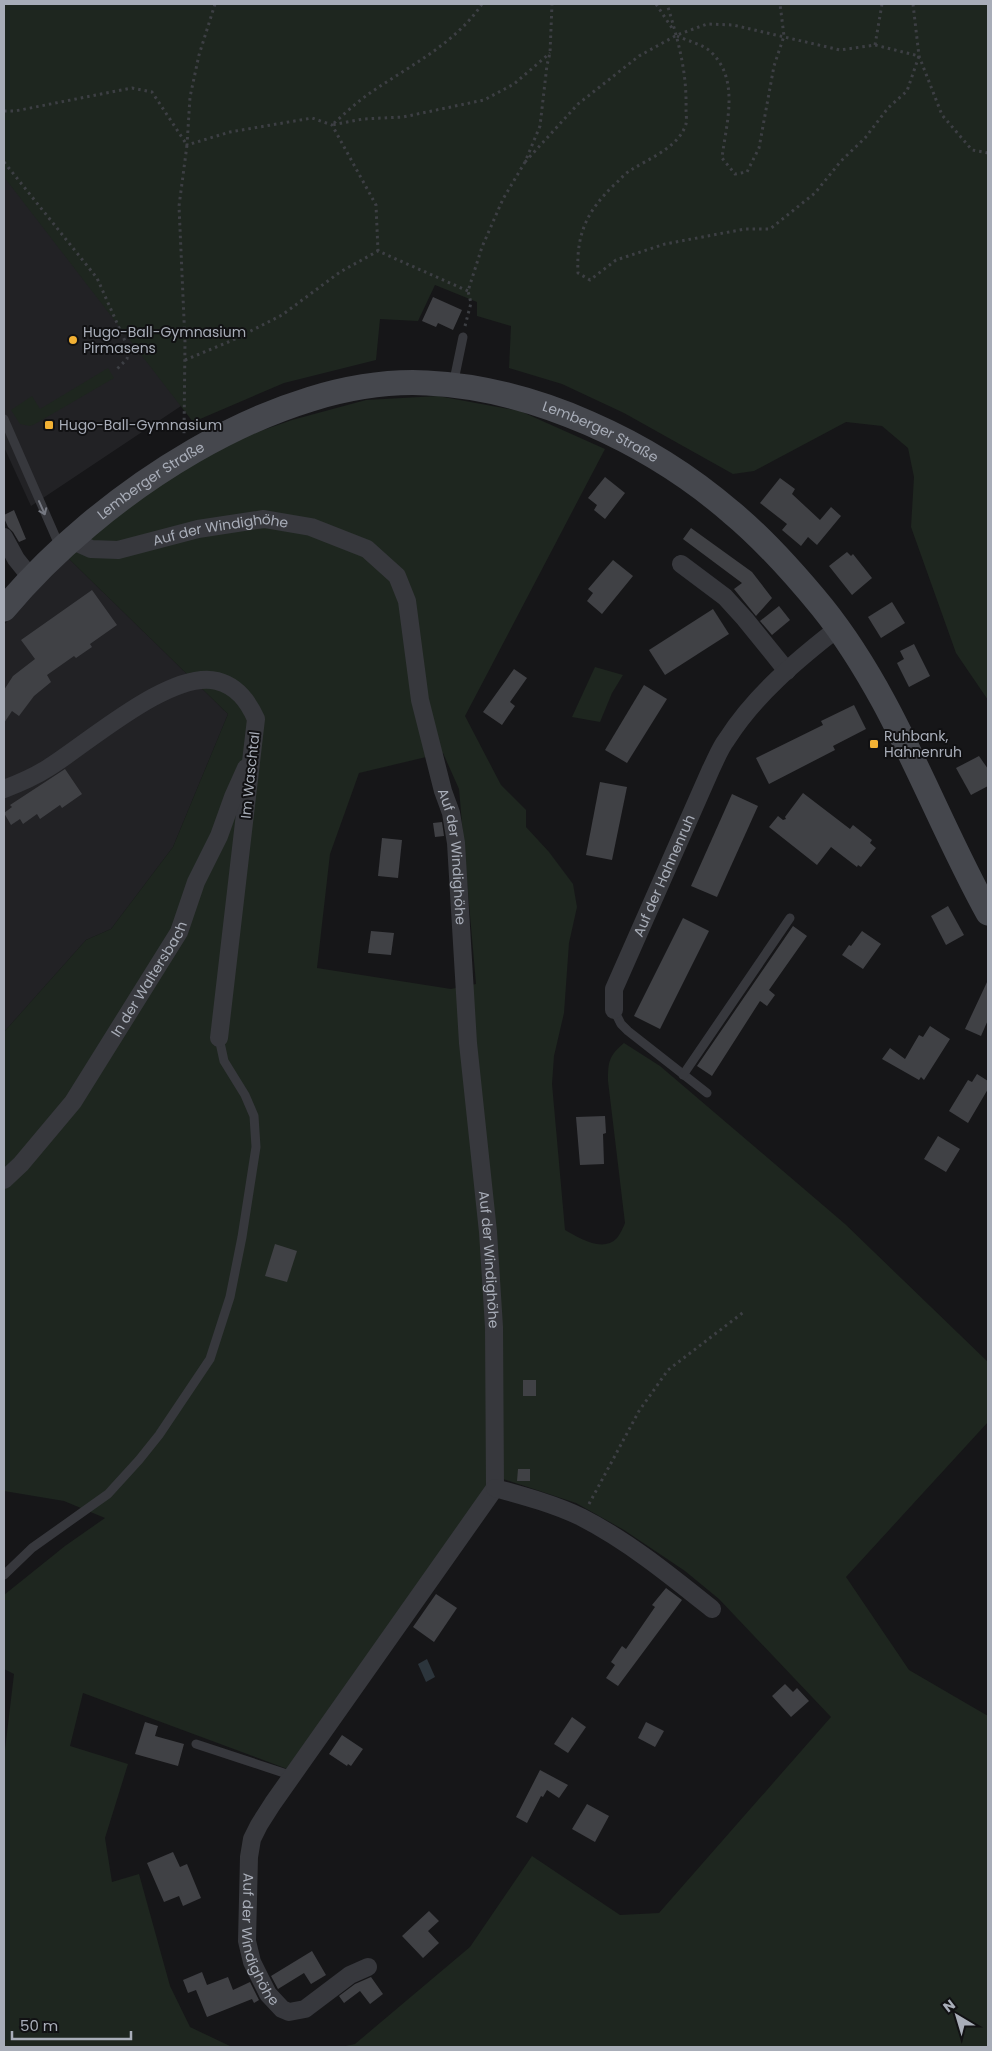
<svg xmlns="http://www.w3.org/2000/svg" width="992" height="2051" font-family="Poppins,sans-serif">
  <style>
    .built { fill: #222225 }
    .green { fill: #1e261f; fill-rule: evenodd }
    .water { fill: #2c353c }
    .building { fill: #404145 }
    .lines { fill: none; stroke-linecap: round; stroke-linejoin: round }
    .path { stroke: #3d3f44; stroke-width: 3; stroke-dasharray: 2.5 4; stroke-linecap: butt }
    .service { stroke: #37383d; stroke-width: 9 }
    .minor { stroke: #37383d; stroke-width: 18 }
    .secondary { stroke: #45474d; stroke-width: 25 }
    .oneway { stroke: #757881 }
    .poi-dot { fill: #f2b134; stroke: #111113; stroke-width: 2 }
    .labels { text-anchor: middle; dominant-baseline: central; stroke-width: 4; stroke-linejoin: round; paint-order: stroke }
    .poi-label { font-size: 14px; fill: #a8adb8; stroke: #111113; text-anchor: start }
    .street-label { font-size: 14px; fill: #a8adb8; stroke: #111113 }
  </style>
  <rect width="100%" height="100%" fill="#161618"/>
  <g class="built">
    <polygon points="4,150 103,274 181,406 31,506 4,447"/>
    <polygon points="66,556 228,714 173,847 111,929 86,940 4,1032 4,625"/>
  </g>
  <g class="green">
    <polygon points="4,4 988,4 988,700 956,653 911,527 914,477 908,448 882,426 846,422 754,471 733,474 624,413 562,384 509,368 511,326 477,316 477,302 435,285 418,321 380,319 376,360 284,383 193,422 4,177"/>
    <polygon points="108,368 114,378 35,424 30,426 20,424 11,410 32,396 40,409"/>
    <path d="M438,396L520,411L605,449L465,716L501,785L526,810V827L549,852L573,884L577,907L569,943L564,1013L554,1056L552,1084L565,1230C579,1238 603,1253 617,1238C620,1234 623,1228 625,1223L608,1081C608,1061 609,1056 624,1043L660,1066L845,1224L988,1362V1422L846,1577L909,1670L988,1716V2047H341L355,2044L470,1947L532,1856L620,1915L659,1913L831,1717L719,1599L685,1571L624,1530L576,1503L488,1474V1487L290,1770L83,1693L70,1746L128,1764L105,1838L112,1882L139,1874L170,1986L190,2027L232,2047H4V1758L14,1674L4,1669V1595L65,1546L105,1518L64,1501L4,1491V1032L86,940L111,929L173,847L228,714L66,556L203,451L292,420L366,400ZM443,753L459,789L476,984L451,989L317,968L330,854L359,773Z"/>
    <polygon points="595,667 623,675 612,693 600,722 572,717"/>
  </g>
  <polygon class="water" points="427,1659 435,1677 426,1682 418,1664"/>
  <g class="building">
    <polygon points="433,297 462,310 453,330 438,323 436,327 422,321"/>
    <polygon points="605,477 625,493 605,519 594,510 597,505 588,498"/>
    <polygon points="780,478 795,489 792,494 820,520 831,507 841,516 817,545 808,537 801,546 782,530 787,524 760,503"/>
    <polygon points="14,510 26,539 19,542 13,532 8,527 4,518 4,515"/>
    <polygon points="691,528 752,572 772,598 756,616 734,589 742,583 683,539"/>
    <polygon points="847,552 851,556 853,554 872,578 852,595 829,566"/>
    <polygon points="613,560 633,576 602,614 587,601 593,593 588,589"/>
    <polygon points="92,590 117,625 90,644 92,647 76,658 74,656 47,675 51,682 34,696 19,716 12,711 4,723 4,690 13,676 35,659 21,640"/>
    <polygon points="892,602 905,623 881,638 868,617"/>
    <polygon points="779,606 790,620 772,635 760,621"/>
    <polygon points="713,609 729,634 665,675 649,650"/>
    <polygon points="914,644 930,676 909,687 897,663 904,659 900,651"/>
    <polygon points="514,669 527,678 510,702 515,706 502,725 483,712"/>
    <polygon points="644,685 667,699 627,763 605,750"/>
    <polygon points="854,705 866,729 833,746 835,750 769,784 756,758 823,725 821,721"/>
    <polygon points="979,756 988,769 988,786 971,795 956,768"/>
    <polygon points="65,769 82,794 62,808 60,805 40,819 37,814 23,824 20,819 11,825 4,813 12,807 10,805"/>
    <polygon points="600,782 627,787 612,860 586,855"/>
    <polygon points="803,793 850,829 853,825 872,840 870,843 876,848 861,867 858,865 857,867 831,847 817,865 769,827 778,816 783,820 786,819 785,817"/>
    <polygon points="732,794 758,806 717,897 691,886"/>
    <polygon points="442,822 444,836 435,837 433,823"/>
    <polygon points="382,838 402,840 398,878 378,876"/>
    <polygon points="948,906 964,935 946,945 931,916"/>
    <polygon points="683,918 709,931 660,1029 634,1016"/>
    <polygon points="793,926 807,936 769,990 775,995 767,1006 760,1001 712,1076 697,1066"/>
    <polygon points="371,931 394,933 391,955 368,953"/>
    <polygon points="862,931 881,944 863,969 842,955 849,945 851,946"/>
    <polygon points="988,980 988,1020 981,1036 965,1029"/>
    <polygon points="930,1026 950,1039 924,1080 921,1077 919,1080 882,1059 890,1048 905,1059 919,1035 923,1037"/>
    <polygon points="977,1074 988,1081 988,1089 968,1123 949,1111 968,1080 972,1082"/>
    <polygon points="605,1116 606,1133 603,1134 604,1164 580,1165 576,1117"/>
    <polygon points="938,1136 960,1149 946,1172 924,1159"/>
    <polygon points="275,1244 297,1251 287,1282 265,1276"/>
    <rect x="523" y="1380" width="13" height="16"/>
    <polygon points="518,1469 530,1469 530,1481 517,1481"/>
    <polygon points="666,1588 682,1600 618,1686 606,1678 615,1665 611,1662 622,1646 626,1649 655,1607 652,1605"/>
    <polygon points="436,1594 457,1608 434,1642 413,1627"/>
    <polygon points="785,1684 793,1692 797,1688 809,1701 791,1717 772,1696"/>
    <polygon points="572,1717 586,1727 568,1753 554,1744"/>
    <polygon points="145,1722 158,1726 155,1736 184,1744 178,1766 135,1754"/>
    <polygon points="646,1722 664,1731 655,1747 638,1738"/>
    <polygon points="342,1735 363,1749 351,1766 348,1764 347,1766 329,1754"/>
    <polygon points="540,1770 568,1785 559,1798 547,1790 543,1797 541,1796 527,1823 516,1817"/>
    <polygon points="587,1804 609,1816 595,1842 572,1829"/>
    <polygon points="173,1852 180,1867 187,1864 201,1898 183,1906 179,1896 164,1902 147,1863"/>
    <polygon points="429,1911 439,1921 428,1931 439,1943 423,1958 402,1936"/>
    <polygon points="312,1951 326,1975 311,1984 304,1973 278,1989 271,1976"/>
    <polygon points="202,1972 207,1985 228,1977 233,1990 250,1982 259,2000 254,2003 252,1999 207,2017 196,1990 188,1993 183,1980"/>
    <polygon points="371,1977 383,1994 370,2004 360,1991 344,2003 339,1996 355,1984"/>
  </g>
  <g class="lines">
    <g class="path">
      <polyline points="215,4 199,55 190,97 187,145 230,132 312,118 332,125 376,205 378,251"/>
      <path d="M482,4C455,44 409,66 370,93C357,102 344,114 332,125L363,119L403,117L484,100L514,84L550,53"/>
      <polyline points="656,4 674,31"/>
      <polyline points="913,4 919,56 942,115 972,150 988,153"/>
      <path d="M677,36C688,41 705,45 712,53C740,81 726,124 722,158L735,174L747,172L759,148L774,66L784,36L780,4"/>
      <polyline points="875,45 882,4"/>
      <polyline points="4,111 15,111 132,88 152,92 187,145 179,206 185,342 184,434"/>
      <polyline points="4,162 97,278 125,341 128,353 127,359 116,370"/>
      <path d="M525,162L578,104L639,56L677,35L707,24L733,25L840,50L875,45L919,56L907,91L888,108L865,138L841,161L815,193L770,229H745L665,244L616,260L590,280L578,273C576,234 587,211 614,185C620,180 625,173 631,170C650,158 679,147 686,124C687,120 686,113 686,109C687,71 678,40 667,4"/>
      <polyline points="465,326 471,303 468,291 482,247 503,199 525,162 540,126 547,65 550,53 552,4"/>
      <polyline points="185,360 233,340 282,315 340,272 378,251 468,291"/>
      <polyline points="589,1504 639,1411 668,1370 745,1311"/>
    </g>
    <g class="service">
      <polyline points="453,385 463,337"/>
      <polyline points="4,419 60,547"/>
      <polyline points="614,1010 621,1024 628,1031 707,1093"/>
      <polyline points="683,1075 790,918"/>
      <polyline points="4,1575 32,1548 108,1494 139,1460 159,1435 210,1359 230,1297 242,1237 256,1147 254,1116 245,1095 224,1061 219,1038"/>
      <polyline points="196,1744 293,1776"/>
    </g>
    <g class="minor">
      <polyline points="4,537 16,559 32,579"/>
      <path id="s1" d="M71,540L91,549L118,550L198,529L264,519L311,527L367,549L397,576L407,601L420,700L443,791L451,813L456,843L468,1043L488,1232L494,1327L495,1488L273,1803L259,1825L252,1839L249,1857L247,1941L252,1962L268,1994L282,2009L289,2012L305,2009L350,1975L368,1967"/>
      <polyline points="681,564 725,597 745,619 787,671"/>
      <path d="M4,789C20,783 34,777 48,768C87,744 171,669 217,681C237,686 248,701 256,719L219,1038"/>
      <path id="s2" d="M614,1010V989L711,769C716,759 720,748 727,739C755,695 797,660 838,628"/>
      <path id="s3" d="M4,1180L21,1164L73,1102L179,932L196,882L219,836L233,797L246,768"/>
      <path d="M495,1488C524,1496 554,1504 581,1517C628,1541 671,1576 712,1609"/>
    </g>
    <path class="secondary" id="s4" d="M4,609C97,497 276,375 427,383C534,388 650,442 731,512C765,540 794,573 822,607C895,698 932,812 988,913"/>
  </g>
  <defs><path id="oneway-shaft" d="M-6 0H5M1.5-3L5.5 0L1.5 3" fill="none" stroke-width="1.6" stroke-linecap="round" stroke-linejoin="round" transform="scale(1.25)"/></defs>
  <use class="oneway" href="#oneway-shaft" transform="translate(42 508) rotate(66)"/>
  <g class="poi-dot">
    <circle cx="73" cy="340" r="5"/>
    <rect x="44" y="420" width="10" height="10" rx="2.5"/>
    <rect x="869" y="739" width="10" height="10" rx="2.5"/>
  </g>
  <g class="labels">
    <g class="poi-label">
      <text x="83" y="332">Hugo-Ball-Gymnasium<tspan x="83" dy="16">Pirmasens</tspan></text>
      <text x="59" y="425">Hugo-Ball-Gymnasium</text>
      <text x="884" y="736">Ruhbank,<tspan x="884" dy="16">Hahnenruh</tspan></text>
    </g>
    <g class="street-label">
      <text stroke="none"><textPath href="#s4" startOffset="676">Lemberger Straße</textPath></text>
      <text stroke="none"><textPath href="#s4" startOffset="196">Lemberger Straße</textPath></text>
      <text stroke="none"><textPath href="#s1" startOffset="154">Auf der Windighöhe</textPath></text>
      <text transform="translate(250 775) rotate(-84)">Im Waschtal</text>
      <text stroke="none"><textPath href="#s1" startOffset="634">Auf der Windighöhe</textPath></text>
      <text stroke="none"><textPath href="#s2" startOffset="145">Auf der Hahnenruh</textPath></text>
      <text stroke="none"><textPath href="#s3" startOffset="249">In der Waltersbach</textPath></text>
      <text stroke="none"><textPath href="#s1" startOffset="1039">Auf der Windighöhe</textPath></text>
      <text stroke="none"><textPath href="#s1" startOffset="1798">Auf der Windighöhe</textPath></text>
    </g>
  </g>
  <rect width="992" height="2051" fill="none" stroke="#a8adb8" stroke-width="10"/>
  <g transform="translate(957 2016) rotate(322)" stroke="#111113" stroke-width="4" paint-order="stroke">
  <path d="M0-4L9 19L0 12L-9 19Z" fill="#a8adb8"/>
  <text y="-8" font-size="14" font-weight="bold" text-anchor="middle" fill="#a8adb8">N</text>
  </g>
  <path d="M12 2031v8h119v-8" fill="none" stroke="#a8adb8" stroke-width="2.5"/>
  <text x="20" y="2031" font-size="15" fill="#a8adb8" stroke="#111113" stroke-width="4" paint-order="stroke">50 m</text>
</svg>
